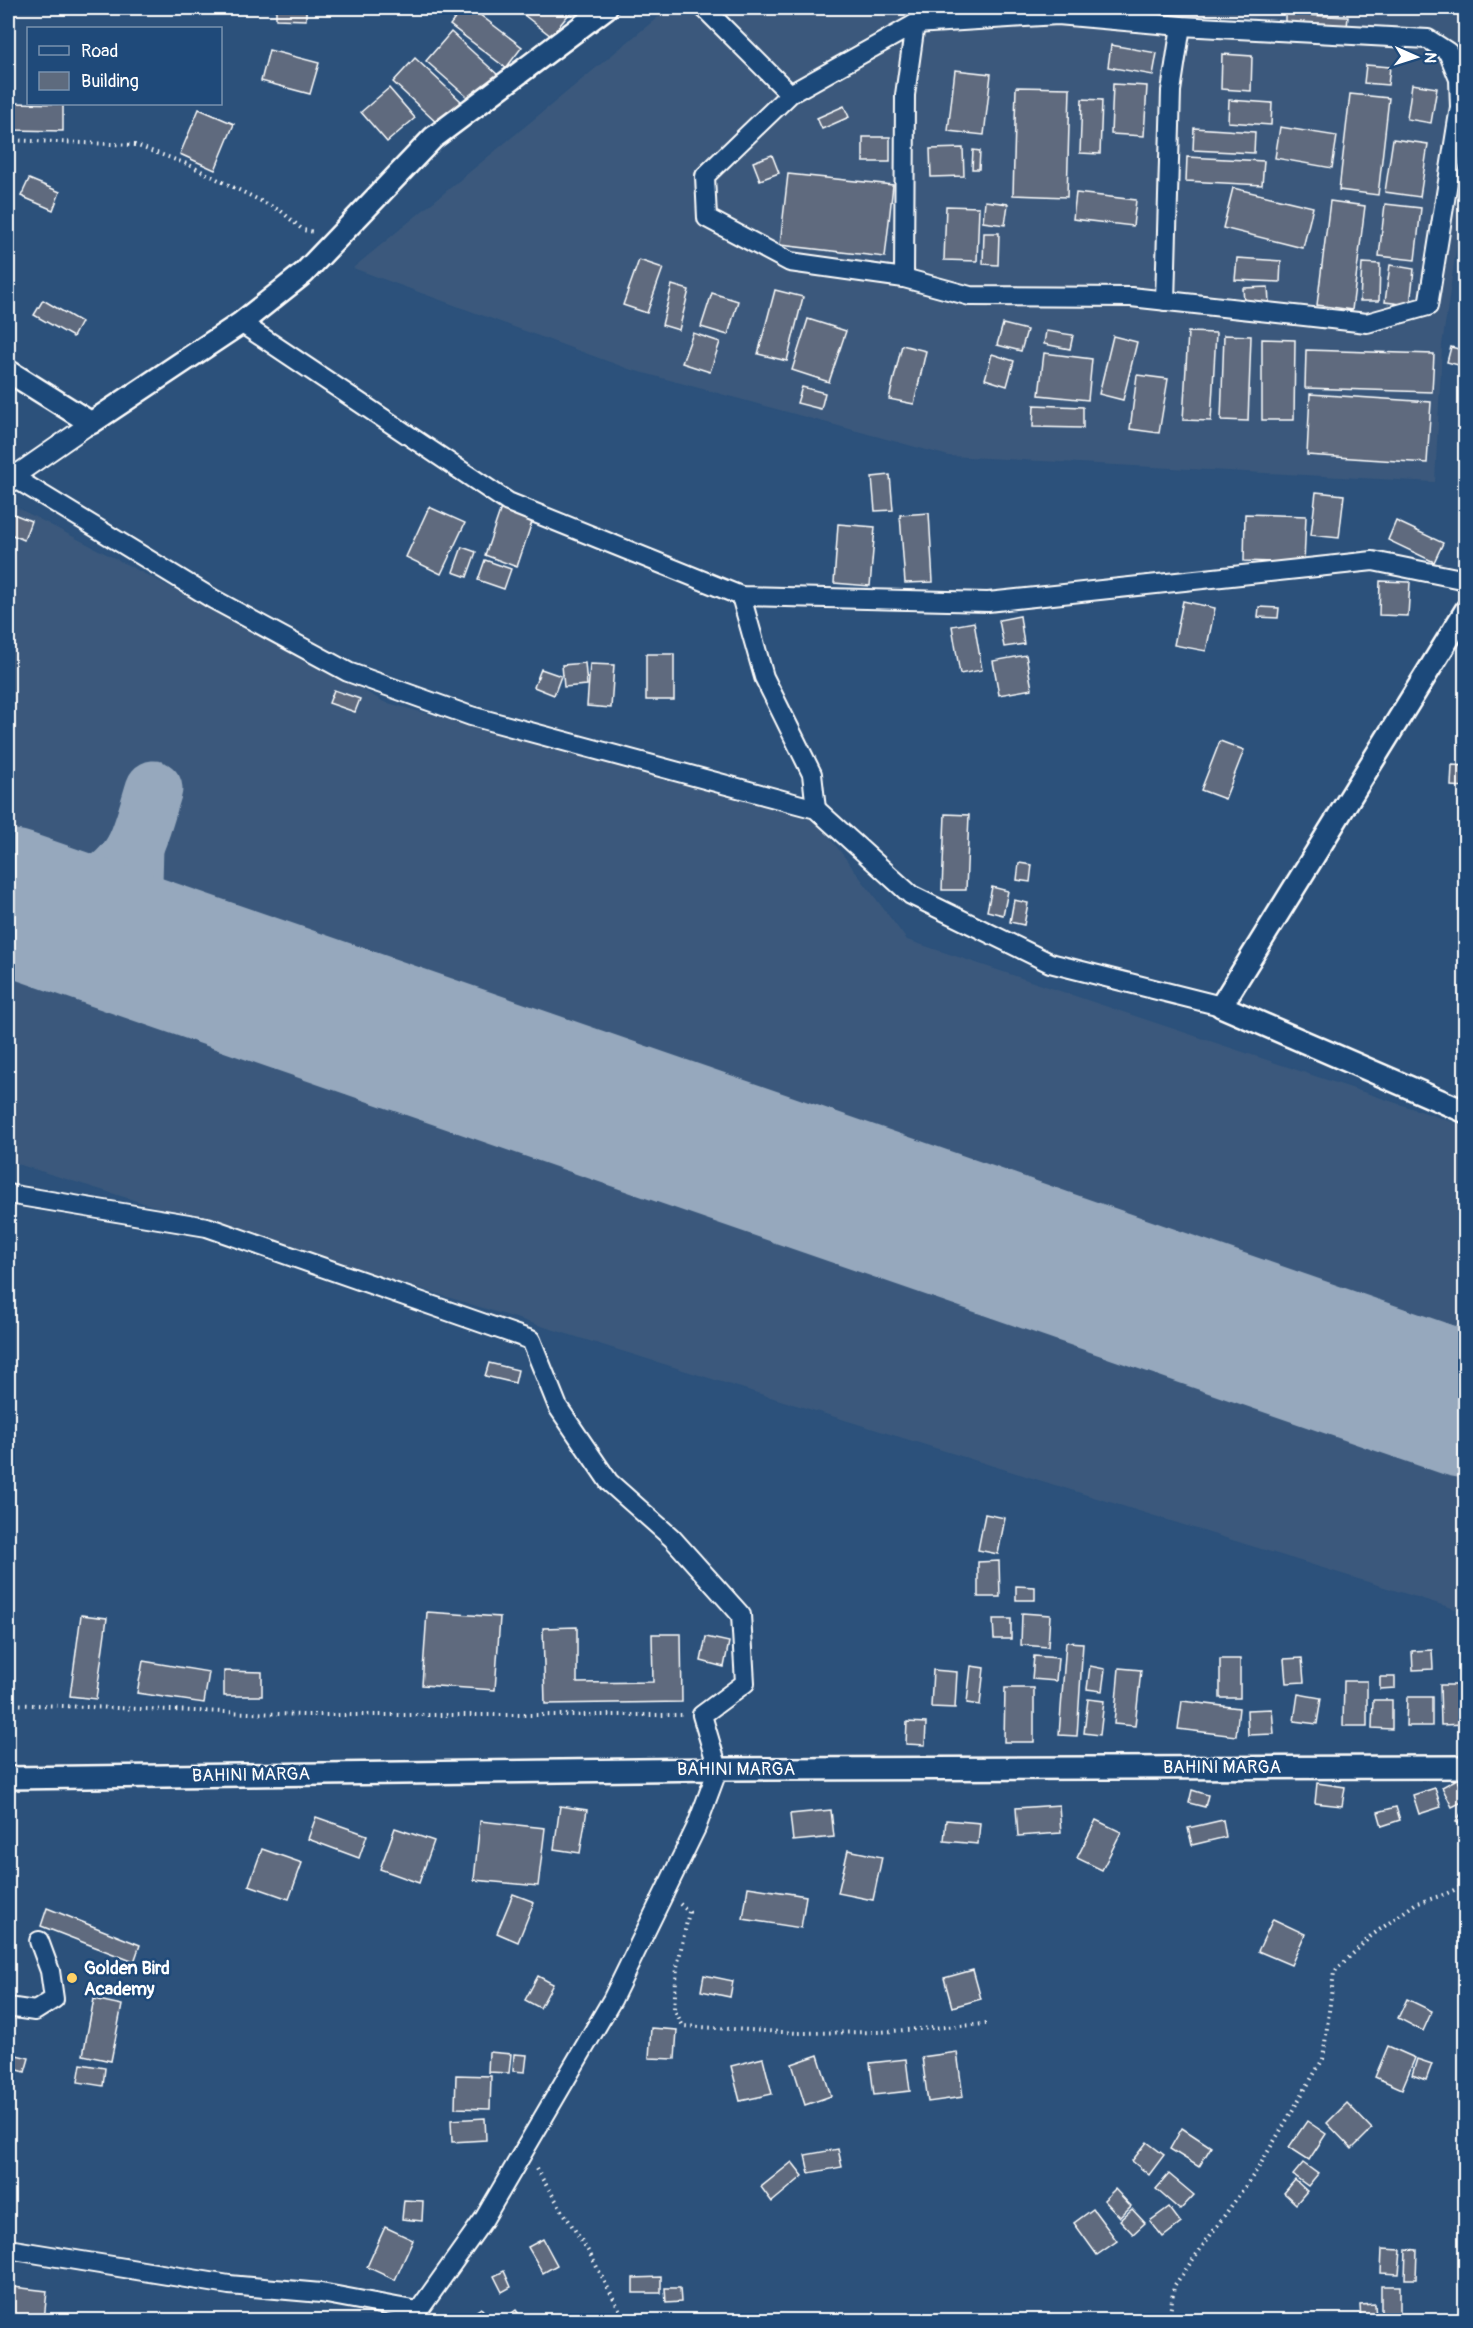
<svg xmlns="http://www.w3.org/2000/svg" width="1473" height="2328" font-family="Pangolin,sans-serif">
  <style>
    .built { fill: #3b597c }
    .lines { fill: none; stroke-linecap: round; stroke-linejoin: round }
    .taxiway { stroke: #96a8bd; stroke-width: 57 }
    .runway { stroke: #96a8bd; stroke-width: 144 }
    .building { fill: #5e6b7e; stroke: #fff; stroke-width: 1.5 }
    .minor-casing { stroke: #fff; stroke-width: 22 }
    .tertiary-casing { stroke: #fff; stroke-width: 26 }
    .path { stroke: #fff; stroke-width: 4; stroke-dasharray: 1.5 4.5; stroke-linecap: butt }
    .minor { stroke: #1f4a7a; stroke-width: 18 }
    .tertiary { stroke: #1f4a7a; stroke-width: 21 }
    .poi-dot { fill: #ffd166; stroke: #1f4a7a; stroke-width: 2 }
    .labels { text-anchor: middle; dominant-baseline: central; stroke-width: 5; stroke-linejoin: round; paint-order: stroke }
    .street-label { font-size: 18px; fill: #fff; stroke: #1f4a7a }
    .poi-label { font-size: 18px; font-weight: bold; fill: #fff; stroke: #1f4a7a; text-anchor: start }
  </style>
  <rect width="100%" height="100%" fill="#2c517b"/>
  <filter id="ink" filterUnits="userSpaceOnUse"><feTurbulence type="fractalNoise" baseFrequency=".0167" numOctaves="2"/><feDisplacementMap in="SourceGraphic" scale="12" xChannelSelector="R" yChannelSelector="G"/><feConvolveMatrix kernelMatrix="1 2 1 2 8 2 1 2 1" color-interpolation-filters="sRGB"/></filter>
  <g filter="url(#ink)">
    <g class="built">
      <polygon points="669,8 1465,8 1465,188 1442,345 1435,482 949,456 629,369 353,268"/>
      <polygon points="8,503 299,654 384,702 815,818 907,940 1465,1126 1465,1612 8,1161"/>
    </g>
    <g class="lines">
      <g class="taxiway">
        <polyline points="135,847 134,882 141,907 176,960"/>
        <path d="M17,904C64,897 111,895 135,846C143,829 148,808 154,789"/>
      </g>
      <polyline class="runway" points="8,901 1466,1406"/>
    </g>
    <g class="building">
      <polygon points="8,8 12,8 9,24 8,24"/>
      <polygon points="276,8 306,8 306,20 276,19"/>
      <polygon points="463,8 471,8 522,47 506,68 450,25"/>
      <polygon points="515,8 574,8 551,36"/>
      <polygon points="1285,14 1348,17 1347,27 1285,24"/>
      <polygon points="451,32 498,75 474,103 426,61"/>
      <polygon points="1111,45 1157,53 1153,75 1108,67"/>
      <polygon points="269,50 319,63 310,94 261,81"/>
      <polygon points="1222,54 1252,56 1251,91 1221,89"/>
      <polygon points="8,57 12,57 8,96"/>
      <polygon points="415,58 461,101 439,125 393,82"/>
      <polygon points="1366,65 1390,67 1388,85 1364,83"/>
      <polygon points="955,70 991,74 984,135 948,131"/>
      <polygon points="1113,84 1147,86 1144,136 1111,134"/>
      <polygon points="1412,84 1437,88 1431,123 1407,119"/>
      <polygon points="1016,87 1070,88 1067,197 1013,195"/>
      <polygon points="389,88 415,118 387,142 361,112"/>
      <polygon points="1350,94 1389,98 1378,195 1339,190"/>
      <polygon points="1082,99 1102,100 1100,154 1080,153"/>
      <polygon points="1229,100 1272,103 1271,125 1228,122"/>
      <polygon points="13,103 63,104 63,131 13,130"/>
      <polygon points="844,106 849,117 822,129 817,118"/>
      <polygon points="199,109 234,124 215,170 180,154"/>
      <polygon points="1280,127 1337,136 1332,168 1275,158"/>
      <polygon points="1194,128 1255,132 1254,153 1193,150"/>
      <rect x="863" y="137" width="27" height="25"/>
      <polygon points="1393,139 1428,144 1420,197 1385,192"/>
      <polygon points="963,148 964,176 931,177 930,149"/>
      <polygon points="973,150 980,151 979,169 972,169"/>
      <polygon points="772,155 779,173 760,180 753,162"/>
      <polygon points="1187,157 1264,161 1262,185 1186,181"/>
      <polygon points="788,174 893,185 885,257 780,245"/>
      <polygon points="29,179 60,192 53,210 21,196"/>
      <polygon points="1233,188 1313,207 1303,248 1223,228"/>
      <polygon points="1076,193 1136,200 1133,226 1073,219"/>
      <polygon points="985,201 1008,204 1005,225 983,222"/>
      <polygon points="1330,201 1365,206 1352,310 1317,305"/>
      <polygon points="1385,204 1421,208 1415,260 1379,256"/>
      <polygon points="946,206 979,207 977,261 944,260"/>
      <polygon points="984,233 999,233 998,265 983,264"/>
      <polygon points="1237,258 1281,261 1280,282 1235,280"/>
      <polygon points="639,260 663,268 647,313 623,305"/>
      <polygon points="1362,263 1380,264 1379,301 1360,301"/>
      <polygon points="1390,265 1414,269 1410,305 1385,302"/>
      <polygon points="1466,267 1466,290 1461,289"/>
      <polygon points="672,285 689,290 679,330 662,325"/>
      <polygon points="1268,287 1269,302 1244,303 1243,288"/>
      <polygon points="775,290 803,297 787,361 758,354"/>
      <polygon points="712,293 738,301 728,335 701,327"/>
      <polygon points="43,300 81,322 73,337 34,315"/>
      <polygon points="808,319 846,331 829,382 792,370"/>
      <polygon points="1003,324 1027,330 1021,351 997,345"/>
      <polygon points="1046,331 1073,335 1070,349 1044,344"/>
      <polygon points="1188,332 1216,333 1211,421 1183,420"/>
      <polygon points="693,333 720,342 710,372 682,363"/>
      <polygon points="1224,335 1251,336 1248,421 1221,420"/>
      <polygon points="1113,336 1137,342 1123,400 1099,394"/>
      <polygon points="1262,339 1295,340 1294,420 1262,420"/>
      <polygon points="902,345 926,351 914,404 889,399"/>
      <polygon points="1451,347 1466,351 1466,367 1447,362"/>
      <polygon points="1306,350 1434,354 1432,392 1305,388"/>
      <polygon points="1044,353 1092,359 1088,400 1039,395"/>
      <polygon points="992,354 1014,361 1007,386 985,379"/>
      <polygon points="1137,375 1168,379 1159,433 1130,429"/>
      <polygon points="802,387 825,393 821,409 797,403"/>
      <polygon points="1310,394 1431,402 1427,463 1307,455"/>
      <polygon points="1034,405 1083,407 1083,428 1033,427"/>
      <polygon points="890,475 893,510 875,511 872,477"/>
      <polygon points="1316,492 1344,495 1339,538 1311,535"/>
      <polygon points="429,507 465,523 441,574 406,557"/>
      <polygon points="501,508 533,519 517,567 485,555"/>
      <polygon points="11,513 31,521 24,540 8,533 8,521"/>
      <polygon points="929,513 933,582 905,583 900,515"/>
      <polygon points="1245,514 1306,516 1304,563 1244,561"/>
      <polygon points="1396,521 1443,543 1434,562 1388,540"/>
      <polygon points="838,524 875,527 870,586 834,583"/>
      <polygon points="462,547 476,552 467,577 453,572"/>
      <polygon points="485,560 511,569 504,589 478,580"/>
      <polygon points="1380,581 1410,582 1408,616 1379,615"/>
      <polygon points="1183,601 1215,608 1206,651 1174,645"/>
      <polygon points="1259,607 1279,608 1278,618 1258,617"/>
      <polygon points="1020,616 1024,644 1004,647 999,620"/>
      <polygon points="974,622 982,670 960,674 952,626"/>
      <rect x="646" y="654" width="28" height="46"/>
      <polygon points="1026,655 1032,689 999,695 993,661"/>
      <polygon points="585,663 587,685 564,687 562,665"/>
      <polygon points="590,664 614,665 611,708 587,706"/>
      <polygon points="541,669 561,676 554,695 534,687"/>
      <polygon points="334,690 360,699 355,712 329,703"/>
      <polygon points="1220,741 1244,750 1225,799 1201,790"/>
      <polygon points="1452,765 1466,766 1466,787 1451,786"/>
      <polygon points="945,814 969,815 966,890 942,890"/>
      <polygon points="1019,863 1032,865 1030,882 1017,880"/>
      <polygon points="992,887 1008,891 1003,915 987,911"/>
      <polygon points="1014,900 1028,903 1024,925 1010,922"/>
      <polygon points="489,1363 518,1370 515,1383 485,1376"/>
      <polygon points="985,1514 1005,1518 998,1554 978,1550"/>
      <polygon points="999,1561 1000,1597 978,1597 978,1562"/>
      <polygon points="1016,1586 1035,1587 1035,1600 1016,1600"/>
      <polygon points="427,1612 500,1617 495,1690 422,1685"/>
      <polygon points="1022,1613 1050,1615 1048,1647 1021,1645"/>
      <polygon points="81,1615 107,1618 96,1699 70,1696"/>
      <polygon points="993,1619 1011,1619 1011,1639 994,1639"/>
      <polygon points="577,1627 577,1683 653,1682 652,1634 681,1634 682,1702 545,1704 543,1628"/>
      <polygon points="706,1637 729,1642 724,1667 701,1661"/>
      <polygon points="1066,1642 1083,1643 1077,1736 1059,1735"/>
      <polygon points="1432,1650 1433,1669 1413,1670 1412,1651"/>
      <polygon points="1034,1656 1058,1658 1056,1681 1032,1679"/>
      <polygon points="1302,1658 1304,1682 1286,1683 1284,1659"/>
      <rect x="1220" y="1659" width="20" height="39"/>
      <polygon points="143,1661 209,1672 204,1703 137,1693"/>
      <polygon points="971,1666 984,1668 980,1705 967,1703"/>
      <polygon points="1090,1666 1105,1669 1102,1691 1087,1689"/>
      <polygon points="1119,1668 1141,1670 1135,1726 1114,1724"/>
      <polygon points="933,1670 957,1672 955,1708 931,1707"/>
      <polygon points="224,1671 262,1672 262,1696 224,1696"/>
      <polygon points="1380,1677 1395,1677 1395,1688 1380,1689"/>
      <polygon points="1344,1681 1367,1681 1367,1726 1343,1726"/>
      <polygon points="1440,1685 1466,1685 1466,1724 1441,1725"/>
      <polygon points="1005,1688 1034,1688 1034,1742 1004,1742"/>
      <polygon points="1298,1694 1321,1698 1317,1724 1294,1721"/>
      <polygon points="1407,1697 1432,1697 1432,1726 1406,1726"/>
      <polygon points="1088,1699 1104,1701 1100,1735 1084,1733"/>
      <polygon points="1373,1700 1392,1700 1392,1729 1372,1728"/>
      <polygon points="1182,1701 1239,1708 1236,1736 1178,1729"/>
      <polygon points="1272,1709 1274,1734 1248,1735 1247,1710"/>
      <polygon points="907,1722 926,1723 925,1745 906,1744"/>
      <polygon points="1457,1779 1466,1795 1466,1800 1452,1807 1442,1787"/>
      <polygon points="1317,1783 1345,1787 1342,1806 1315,1803"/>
      <polygon points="1435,1788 1441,1807 1419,1814 1413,1795"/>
      <polygon points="1192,1790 1208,1795 1205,1807 1189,1803"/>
      <polygon points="1059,1805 1061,1833 1018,1836 1016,1808"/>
      <polygon points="1466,1805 1466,1827 1456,1822"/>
      <polygon points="560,1806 587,1810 580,1853 554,1849"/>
      <polygon points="1396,1807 1400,1820 1382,1826 1378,1812"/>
      <polygon points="831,1810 834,1837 793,1841 790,1814"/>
      <polygon points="316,1817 367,1835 359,1858 308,1839"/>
      <polygon points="946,1820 980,1823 978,1844 944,1841"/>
      <polygon points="1096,1820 1121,1832 1102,1870 1077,1858"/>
      <polygon points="1223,1820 1226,1837 1192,1845 1188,1828"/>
      <polygon points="480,1821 545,1828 538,1886 474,1880"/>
      <polygon points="395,1828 434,1841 419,1883 380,1869"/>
      <polygon points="262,1849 302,1863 289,1899 249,1885"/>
      <polygon points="848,1850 882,1857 873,1900 838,1893"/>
      <polygon points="748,1887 806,1896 801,1928 743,1919"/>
      <polygon points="513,1894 534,1902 518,1942 497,1933"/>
      <polygon points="47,1908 140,1945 134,1962 41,1926"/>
      <polygon points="1273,1919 1305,1934 1291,1965 1258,1951"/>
      <polygon points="973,1970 981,1999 952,2007 944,1978"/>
      <polygon points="704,1975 733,1981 730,1997 701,1991"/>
      <polygon points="538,1976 553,1984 540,2008 525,2000"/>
      <polygon points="94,1999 122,2005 111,2061 83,2055"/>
      <polygon points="1407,1999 1432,2011 1423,2031 1398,2018"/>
      <polygon points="651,2028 677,2030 675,2059 649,2058"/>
      <polygon points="1388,2046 1415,2058 1402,2089 1375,2077"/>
      <polygon points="489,2052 511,2054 509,2073 488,2072"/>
      <polygon points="957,2052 963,2097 928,2102 922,2057"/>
      <polygon points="8,2053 29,2058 25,2072 8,2067"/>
      <polygon points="514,2054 527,2055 525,2072 513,2071"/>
      <polygon points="818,2055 831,2096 805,2105 792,2064"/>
      <polygon points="763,2058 772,2094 740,2101 731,2066"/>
      <polygon points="906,2059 910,2091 874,2095 870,2063"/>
      <polygon points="1417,2059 1432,2064 1426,2080 1412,2075"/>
      <polygon points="81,2064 105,2068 103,2086 78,2082"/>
      <polygon points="456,2075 491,2076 490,2109 455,2108"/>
      <polygon points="1347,2103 1372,2129 1352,2149 1327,2123"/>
      <polygon points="485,2118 486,2140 452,2142 451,2120"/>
      <polygon points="1307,2121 1326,2134 1309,2160 1289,2147"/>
      <polygon points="1182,2128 1211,2147 1199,2167 1170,2149"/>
      <polygon points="1147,2142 1164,2155 1149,2175 1132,2161"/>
      <polygon points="838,2149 842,2167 809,2173 805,2155"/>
      <polygon points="792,2162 803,2176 772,2202 761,2187"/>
      <polygon points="1303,2163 1318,2174 1308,2186 1293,2175"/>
      <polygon points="1169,2174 1194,2195 1180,2210 1156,2189"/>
      <polygon points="1295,2180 1307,2191 1296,2204 1284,2193"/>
      <polygon points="1115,2189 1131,2206 1120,2217 1104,2200"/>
      <polygon points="404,2200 423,2201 422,2221 402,2219"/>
      <polygon points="1169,2207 1181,2223 1163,2237 1150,2221"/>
      <polygon points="1093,2209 1117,2241 1097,2255 1074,2223"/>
      <polygon points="1132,2209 1145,2223 1133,2234 1120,2220"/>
      <polygon points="385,2227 413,2240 395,2280 367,2267"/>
      <polygon points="543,2239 557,2265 543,2273 528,2247"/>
      <polygon points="1382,2249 1401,2250 1399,2274 1381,2273"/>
      <polygon points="1406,2249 1417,2250 1416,2279 1405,2279"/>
      <polygon points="504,2271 511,2287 502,2292 494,2276"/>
      <polygon points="661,2277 661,2293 633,2293 633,2278"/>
      <rect x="1381" y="2286" width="19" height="29"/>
      <polygon points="13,2287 47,2291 44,2320 10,2320"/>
      <polygon points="665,2288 680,2288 681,2302 666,2303"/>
      <polygon points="1375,2304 1376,2320 1361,2320 1360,2305"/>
      <polygon points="481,2308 491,2320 464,2320"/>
      <polygon points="516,2310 523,2320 502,2320"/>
      <polygon points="1417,2314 1439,2316 1438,2320 1416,2320"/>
    </g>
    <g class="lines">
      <g class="minor-casing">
        <g id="minor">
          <polyline points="704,8 790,94 915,24 1058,15 1181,26 1428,39 1448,52 1459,79 1460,107 1428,306 1367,323 1131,297 970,296 904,278 790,262 707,218 705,176 790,94"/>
          <polyline points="904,278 905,95 915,24"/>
          <polyline points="1165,301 1171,91 1181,26"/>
          <polyline points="241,323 508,502 741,596 988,602 1373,561 1466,580"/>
          <polyline points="91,423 13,477 213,599 348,672 471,716 816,809 911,895 1050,963 1221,1006"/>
          <polyline points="741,596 764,677 812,774 816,809"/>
          <polyline points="8,1194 207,1227 531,1340 558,1407 609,1482 672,1538 741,1615 745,1683 702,1715 718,1769 696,1828 612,2000 484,2219 412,2320"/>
          <polyline points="8,2007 35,2011 54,1999 50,1971 39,1941"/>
          <polyline points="8,2249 229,2285 321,2293 418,2311"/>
        </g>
      </g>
      <g class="tertiary-casing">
        <g id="tertiary">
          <polyline points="8,371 91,423 241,323 304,273 433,138 606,8"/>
          <polyline points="1466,610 1221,1006 1466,1112"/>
          <polyline points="8,1778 718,1769 1466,1767"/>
        </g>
      </g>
      <g class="path">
        <polyline points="8,140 135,145 187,164 281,211 303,230 315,232"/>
        <polyline points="8,1704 305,1715 683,1715"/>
        <polyline points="680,1904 689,1912 677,1967 674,2009 683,2026 799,2033 879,2032 986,2024"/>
        <polyline points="536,2169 590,2254 625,2320"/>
        <polyline points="1169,2320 1174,2286 1257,2170 1323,2059 1334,1972 1371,1936 1415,1904 1446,1894 1466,1884"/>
      </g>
      <use href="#minor" class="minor"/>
      <use href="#tertiary" class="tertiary"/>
    </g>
  </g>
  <circle class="poi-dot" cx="72" cy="1978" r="6"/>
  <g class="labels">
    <g class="street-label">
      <text x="1222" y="1767">BAHINI MARGA</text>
      <text x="736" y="1769">BAHINI MARGA</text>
      <text transform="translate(251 1775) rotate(-1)">BAHINI MARGA</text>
    </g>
    <g class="poi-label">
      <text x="84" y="1968">Golden Bird<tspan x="84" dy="21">Academy</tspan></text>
    </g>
  </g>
  <rect width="1473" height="2328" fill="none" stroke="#1f4a7a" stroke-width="30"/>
  <rect x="15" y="15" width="1443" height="2298" fill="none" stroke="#fff" stroke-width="2" filter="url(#ink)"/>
  <rect x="27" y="27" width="195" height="78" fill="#1f4a7a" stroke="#7992af" stroke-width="1.5"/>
  <rect x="39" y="46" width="30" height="9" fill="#1f4a7a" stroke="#7992af" stroke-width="1.5"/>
  <text x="81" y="57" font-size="18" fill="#ffffff">Road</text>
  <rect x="39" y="72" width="30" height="18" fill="#5e6b7e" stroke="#7992af" stroke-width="1.5"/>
  <text x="81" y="87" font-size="18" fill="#ffffff">Building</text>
  <g transform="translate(1416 57) rotate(93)" stroke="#1f4a7a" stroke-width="4.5" paint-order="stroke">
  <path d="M0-4.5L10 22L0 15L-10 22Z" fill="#ffffff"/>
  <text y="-9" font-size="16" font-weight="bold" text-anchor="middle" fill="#ffffff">N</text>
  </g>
</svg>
